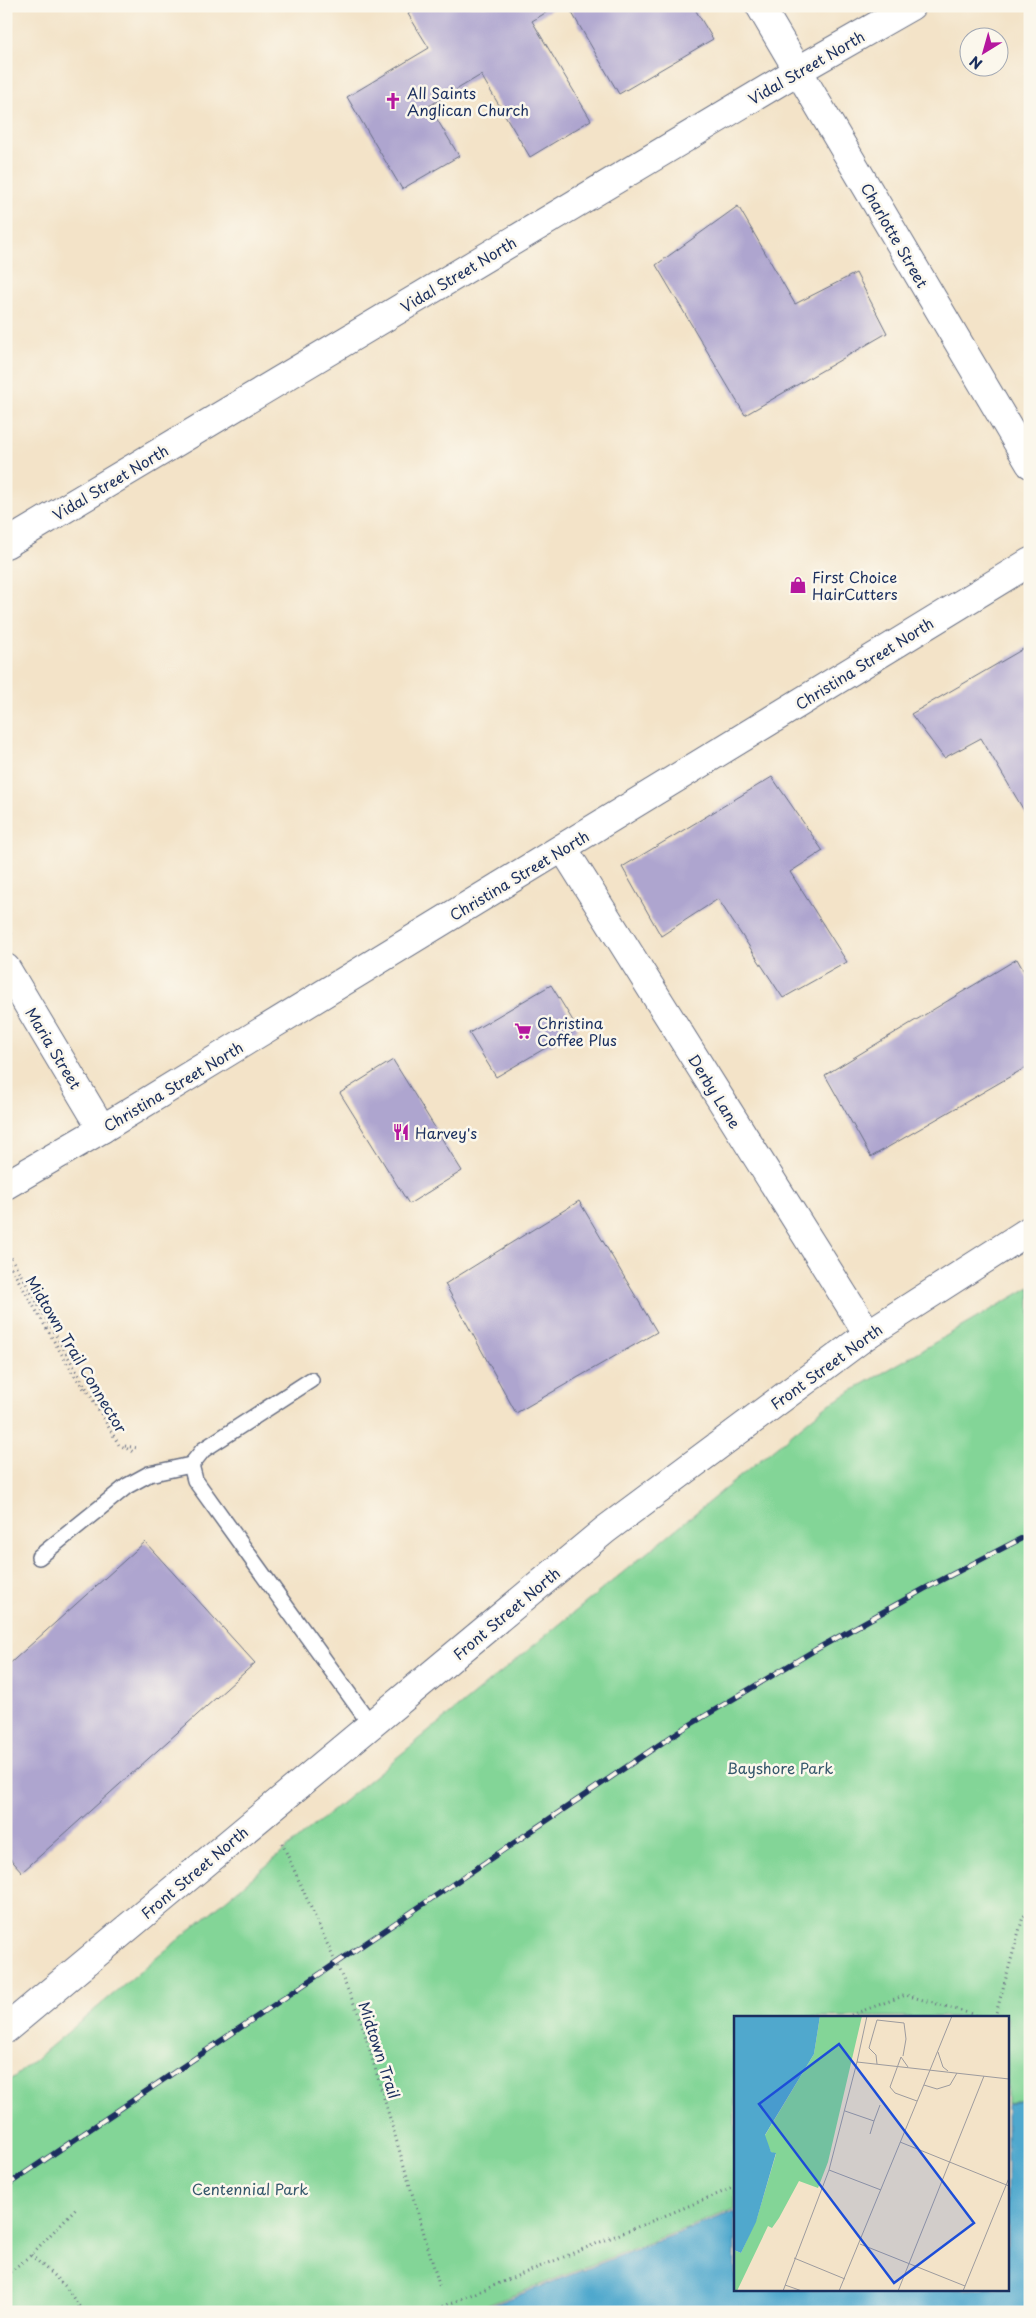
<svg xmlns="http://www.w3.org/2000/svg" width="1036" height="2318" font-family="'Playpen Sans',sans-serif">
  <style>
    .green { fill: #83d597; stroke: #4f827a }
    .water { fill: #50a8cd; stroke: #366c96 }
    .building { fill: #aea5cf }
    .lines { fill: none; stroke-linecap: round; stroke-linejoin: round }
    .service-casing { stroke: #676e83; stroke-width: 18 }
    .minor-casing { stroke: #676e83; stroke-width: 30 }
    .tertiary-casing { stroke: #676e83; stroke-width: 30 }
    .secondary-casing { stroke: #676e83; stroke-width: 30 }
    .path { stroke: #676e83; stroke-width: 3; stroke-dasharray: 1 4; stroke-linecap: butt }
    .service { stroke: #fff; stroke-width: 15 }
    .minor { stroke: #fff; stroke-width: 28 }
    .tertiary { stroke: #fff; stroke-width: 28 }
    .secondary { stroke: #fff; stroke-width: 28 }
    .rail-casing { stroke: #1b2f5e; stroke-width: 5.5 }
    .rail { stroke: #fbf7ec; stroke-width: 4; stroke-dasharray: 11; stroke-linecap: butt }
    .labels { text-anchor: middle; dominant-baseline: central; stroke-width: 5; stroke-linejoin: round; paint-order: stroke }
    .street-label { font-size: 15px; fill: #1b2f5e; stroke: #fbf7ec }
    .poi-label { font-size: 15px; fill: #1b2f5e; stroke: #fbf7ec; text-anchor: start }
    .park-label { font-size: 15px; fill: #35586c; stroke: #fbf7ec }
    .inset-road { fill: none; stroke: #9d9b9e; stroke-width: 1 }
    .view { fill: #1d4ed8; fill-opacity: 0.15; stroke: #1d4ed8; stroke-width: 2.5 }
    .inset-edge { fill: none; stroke: #1b2f5e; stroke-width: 2.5 }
  </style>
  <rect width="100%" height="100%" fill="#fbf7ec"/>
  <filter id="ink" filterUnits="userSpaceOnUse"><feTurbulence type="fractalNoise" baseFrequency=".02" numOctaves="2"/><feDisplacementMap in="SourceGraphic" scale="10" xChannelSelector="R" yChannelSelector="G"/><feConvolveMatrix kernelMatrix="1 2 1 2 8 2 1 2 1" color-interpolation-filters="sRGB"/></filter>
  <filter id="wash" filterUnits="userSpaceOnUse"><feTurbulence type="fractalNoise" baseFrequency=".0096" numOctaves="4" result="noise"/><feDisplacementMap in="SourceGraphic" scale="20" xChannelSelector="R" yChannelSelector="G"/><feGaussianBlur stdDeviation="1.12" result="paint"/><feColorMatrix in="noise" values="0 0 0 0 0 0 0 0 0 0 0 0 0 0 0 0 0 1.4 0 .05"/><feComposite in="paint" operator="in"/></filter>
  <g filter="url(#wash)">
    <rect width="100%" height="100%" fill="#f3e3c8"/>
    <polygon class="green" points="1030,1287 1030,2096 1007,2104 1007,2017 735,2017 735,2209 470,2312 6,2312 6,2084 339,1805 826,1406"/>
    <polygon class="water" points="1030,2096 1030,2312 475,2312 735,2211 735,2289 1007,2289 1007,2105"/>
    <g id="blocks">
      <g class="building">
        <polygon points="421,6 557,6 532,21 591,120 530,157 481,75 429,106 459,156 402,189 347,97 429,48 408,14"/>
        <polygon points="568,6 693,6 713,39 619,94"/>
        <polygon points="738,206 795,304 856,273 887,333 745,415 656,265"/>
        <polygon points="1030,645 1030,812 1026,814 981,738 944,758 911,714"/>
        <polygon points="772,777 823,851 790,872 847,962 783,998 718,899 661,936 622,867"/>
        <polygon points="1017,959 1030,982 1030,1065 871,1157 825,1075"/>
        <polygon points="551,985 578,1029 496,1077 469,1033"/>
        <polygon points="393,1060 462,1171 409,1204 340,1093"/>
        <polygon points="579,1201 657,1332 516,1413 445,1284"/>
        <polygon points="145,1542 255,1663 22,1872 6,1854 6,1667"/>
      </g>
    </g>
  </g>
  <g filter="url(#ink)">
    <use href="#blocks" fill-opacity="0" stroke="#676e83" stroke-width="1"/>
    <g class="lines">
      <g class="service-casing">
        <g id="service">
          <polyline points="311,1380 203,1450 191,1465 195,1480 371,1725"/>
          <polyline points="39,1557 127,1486 149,1474 191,1465"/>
        </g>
      </g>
      <g class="minor-casing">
        <g id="minor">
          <polyline points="760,6 1030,464"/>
          <polyline points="563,848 868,1334"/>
          <polyline points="6,968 102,1129"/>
        </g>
      </g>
      <g class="tertiary-casing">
        <g id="tertiary">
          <polyline points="6,1185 102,1129 1030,562"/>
          <polyline points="6,2029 605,1530 868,1334 1030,1230"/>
        </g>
      </g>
      <g class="secondary-casing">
        <polyline id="secondary" points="6,544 799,70 911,6"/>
      </g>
      <g class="path">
        <polyline points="6,925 12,936"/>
        <polyline points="6,1249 119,1445 134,1452"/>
        <polyline points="6,1259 72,1372 87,1393"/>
        <polyline points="125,1446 138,1448"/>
        <polyline points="282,1843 360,2017 440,2288"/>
        <polyline points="851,2015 906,1995 982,2017"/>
        <polyline points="995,2017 1023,1917 1030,1911"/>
        <polyline points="31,2255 65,2286 83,2312"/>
        <polyline points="6,2275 31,2255 76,2208"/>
        <polyline points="429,2312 735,2187"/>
      </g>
      <use href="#service" class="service"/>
      <use href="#minor" class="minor"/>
      <use href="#tertiary" class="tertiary"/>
      <use href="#secondary" class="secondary"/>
      <g class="rail-casing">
        <polyline id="rail" points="6,2186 678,1732 815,1650 924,1589 1030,1534"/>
      </g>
      <use href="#rail" class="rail"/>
    </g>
  </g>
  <defs>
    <g id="church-bare" transform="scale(1.35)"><path d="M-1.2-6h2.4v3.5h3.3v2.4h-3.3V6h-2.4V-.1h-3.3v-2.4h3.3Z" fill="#b5179e" stroke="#fbf7ec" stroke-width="2.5" paint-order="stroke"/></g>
    <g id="shop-bare" transform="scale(1.35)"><path d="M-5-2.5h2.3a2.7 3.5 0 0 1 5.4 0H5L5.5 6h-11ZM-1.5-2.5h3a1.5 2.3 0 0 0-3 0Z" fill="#b5179e" stroke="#fbf7ec" stroke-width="2.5" paint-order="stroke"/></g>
    <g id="supermarket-bare" transform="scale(1.35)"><path d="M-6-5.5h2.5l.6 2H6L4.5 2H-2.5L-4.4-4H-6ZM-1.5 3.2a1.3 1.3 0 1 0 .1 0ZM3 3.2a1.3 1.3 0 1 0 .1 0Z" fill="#b5179e" stroke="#fbf7ec" stroke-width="2.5" paint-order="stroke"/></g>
    <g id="restaurant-bare" transform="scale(1.35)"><path d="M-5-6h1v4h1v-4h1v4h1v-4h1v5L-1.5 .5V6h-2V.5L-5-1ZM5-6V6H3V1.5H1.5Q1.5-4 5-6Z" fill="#b5179e" stroke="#fbf7ec" stroke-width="2.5" paint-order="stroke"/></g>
  </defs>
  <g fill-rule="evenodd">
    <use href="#church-bare" x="393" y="101"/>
    <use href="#shop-bare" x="798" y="585"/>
    <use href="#supermarket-bare" x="523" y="1031"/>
    <use href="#restaurant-bare" x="401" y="1132"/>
  </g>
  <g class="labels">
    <g class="street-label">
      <text transform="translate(806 67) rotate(-30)">Vidal Street North</text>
      <text transform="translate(895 235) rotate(60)">Charlotte Street</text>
      <text transform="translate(458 274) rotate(-31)">Vidal Street North</text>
      <text transform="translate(110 482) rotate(-31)">Vidal Street North</text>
      <text transform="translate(864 663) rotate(-32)">Christina Street North</text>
      <text transform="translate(519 875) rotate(-31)">Christina Street North</text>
      <text transform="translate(54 1048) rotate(59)">Maria Street</text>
      <text transform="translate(173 1086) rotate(-31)">Christina Street North</text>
      <text transform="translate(715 1091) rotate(58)">Derby Lane</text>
      <text transform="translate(77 1354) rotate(59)">Midtown Trail Connector</text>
      <text transform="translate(826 1366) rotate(-36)">Front Street North</text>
      <text transform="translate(506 1613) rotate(-40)">Front Street North</text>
      <text transform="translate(194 1872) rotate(-40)">Front Street North</text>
      <text transform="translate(380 2050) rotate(72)">Midtown Trail</text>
    </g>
    <g class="poi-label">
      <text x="407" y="92">All Saints<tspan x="407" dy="17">Anglican Church</tspan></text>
      <text x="812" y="576">First Choice<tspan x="812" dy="17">HairCutters</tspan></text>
      <text x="537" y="1022">Christina<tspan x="537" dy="17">Coffee Plus</tspan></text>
      <text x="415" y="1132">Harvey's</text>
    </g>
    <g class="park-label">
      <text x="780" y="1767">Bayshore Park</text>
      <text x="250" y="2188">Centennial Park</text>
    </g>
  </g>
  <g transform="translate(734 2016)">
    <rect width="275" height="275" fill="#f3e3c8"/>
    <path d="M86,0H128L94,146L84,172L65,165L45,202L38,212L34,210L3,275H0V234L7,237L23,202L42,138L37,136L30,121L80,38Z" fill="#83d597"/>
    <path d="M0,0H86L80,38L31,119L37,136L42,137L22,206L7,237L0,234Z" fill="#50a8cd"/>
    <path class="inset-road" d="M133,0L123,46L275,63M204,36L209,51L214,55M143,48L142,39L135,32L143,4L170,7L172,23L169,40M174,51L167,41L156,71L161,77L183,85M196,54L218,0M190,69L203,73L216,69L223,57M111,95L140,105L136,118M140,105L146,89M166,126L275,170M95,154L147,174M126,228L231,270M60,242L111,263M51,269L68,275M49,275L95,154L123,46M105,275L196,54M164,275L250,60M229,275L275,162"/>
    <path class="view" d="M105,28L240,207L160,267L25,88Z"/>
    <rect width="275" height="275" class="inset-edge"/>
  </g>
  <rect width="1036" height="2318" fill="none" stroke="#fbf7ec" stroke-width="25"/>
  <g transform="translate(984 52) rotate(217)"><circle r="24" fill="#fbf7ec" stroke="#a1a7b3"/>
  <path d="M0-4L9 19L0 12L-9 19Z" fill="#b5179e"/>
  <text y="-8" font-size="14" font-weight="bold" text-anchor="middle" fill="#1b2f5e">N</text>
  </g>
</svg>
